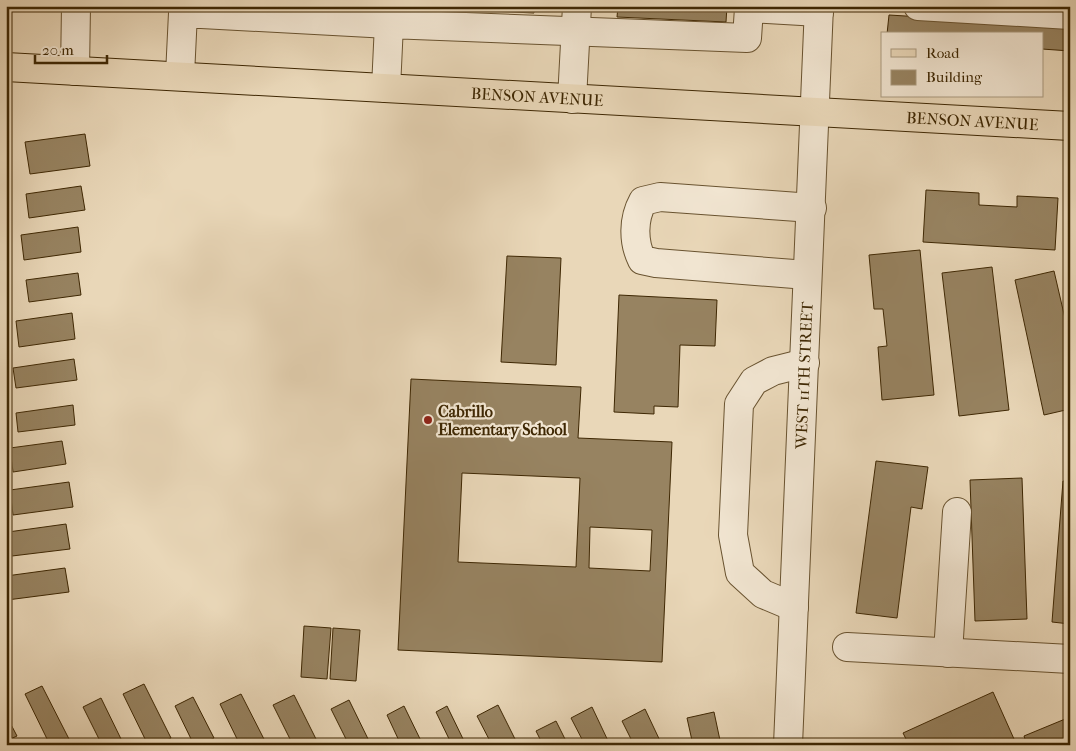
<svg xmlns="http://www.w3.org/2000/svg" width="1076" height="751" font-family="'IM FELL French Canon',serif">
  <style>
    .building { fill: #978361; stroke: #3e2703; fill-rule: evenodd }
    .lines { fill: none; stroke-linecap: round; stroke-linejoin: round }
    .minor-casing { stroke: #695330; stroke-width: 30 }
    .major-casing { stroke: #3e2703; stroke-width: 30 }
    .minor { stroke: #f1e5d1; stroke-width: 28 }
    .major { stroke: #e9d7b8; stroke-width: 28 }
    .poi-dot { fill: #8f2418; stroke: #f1e5d1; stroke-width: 2 }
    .labels { text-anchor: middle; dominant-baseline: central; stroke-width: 4.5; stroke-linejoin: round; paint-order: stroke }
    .street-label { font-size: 16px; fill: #3e2703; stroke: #f1e5d1 }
    .poi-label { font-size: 16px; font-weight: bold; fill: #3e2703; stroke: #f1e5d1; text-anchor: start }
  </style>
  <rect width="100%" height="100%" fill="#e9d7b8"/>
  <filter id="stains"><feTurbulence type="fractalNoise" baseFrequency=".004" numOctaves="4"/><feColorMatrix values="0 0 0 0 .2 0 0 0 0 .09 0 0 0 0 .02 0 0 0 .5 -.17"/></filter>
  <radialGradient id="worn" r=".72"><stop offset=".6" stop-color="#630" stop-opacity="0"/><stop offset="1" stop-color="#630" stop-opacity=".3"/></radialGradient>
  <g class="building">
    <polygon points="425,6 534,6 534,13 425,8"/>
    <polygon points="618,6 727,6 726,22 617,17"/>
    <polygon points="889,15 1070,26 1070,51 1042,49 1042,34 887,34"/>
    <polygon points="85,134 90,166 30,174 25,142"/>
    <polygon points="81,186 85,210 29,218 26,194"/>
    <polygon points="926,190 979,193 979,205 1017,207 1017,196 1058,198 1055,250 923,242"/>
    <polygon points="78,227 81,252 24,260 21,235"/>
    <polygon points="920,250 934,395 882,400 878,347 887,346 883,309 874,309 869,255"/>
    <polygon points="507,256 561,258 556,365 501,362"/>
    <polygon points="992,267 1009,410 959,416 942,273"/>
    <polygon points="1054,271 1070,340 1070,409 1044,415 1015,280"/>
    <polygon points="78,273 81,295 29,302 26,280"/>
    <polygon points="619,295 717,300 715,346 680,345 678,407 654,406 654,414 614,412"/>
    <polygon points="72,313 75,339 19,347 16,321"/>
    <polygon points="74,359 77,380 16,388 13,368"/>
    <path d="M411,379L581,387L578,438L672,442L662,662L398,650ZM462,473L580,478L576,567L458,562ZM590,527L652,530L650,571L589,568Z"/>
    <polygon points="73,405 75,425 18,432 16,413"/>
    <polygon points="62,441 66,464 13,472 10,448"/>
    <polygon points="876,461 928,467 922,509 911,507 897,618 856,613"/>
    <polygon points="1022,478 1027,619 975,621 970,480"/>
    <polygon points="1063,481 1070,482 1070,624 1052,622"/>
    <polygon points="69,482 73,507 13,515 10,490"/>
    <polygon points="66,524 70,549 12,556 8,532"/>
    <polygon points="65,568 69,592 7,600 6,576"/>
    <polygon points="304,626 331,628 327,679 301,677"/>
    <polygon points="333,628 360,630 356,681 330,679"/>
    <polygon points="144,684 171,738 158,745 148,745 123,694"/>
    <polygon points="42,686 69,739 58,745 50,745 25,694"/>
    <polygon points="993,692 1014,739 1001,745 909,745 903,733"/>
    <polygon points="241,694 267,745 240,745 220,704"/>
    <polygon points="294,695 319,745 293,745 273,705"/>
    <polygon points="193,697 214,738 200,745 194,745 175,706"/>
    <polygon points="101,698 122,741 115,745 102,745 83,707"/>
    <polygon points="349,700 371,745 349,745 331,709"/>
    <polygon points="498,705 518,745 492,745 477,716"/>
    <polygon points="404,706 423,745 401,745 387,715"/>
    <polygon points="447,706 466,745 452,745 436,712"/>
    <polygon points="592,707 610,745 585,745 571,718"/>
    <polygon points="645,709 662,745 634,745 622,721"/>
    <polygon points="714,712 721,745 693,745 687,718"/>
    <polygon points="6,715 17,736 6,741"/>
    <polygon points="1070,717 1070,745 1027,745 1024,736"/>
    <polygon points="556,721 568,745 543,745 536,731"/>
  </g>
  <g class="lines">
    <g class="minor-casing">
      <g id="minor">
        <polyline points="749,6 749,8 819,12"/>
        <polyline points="918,6 1070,15"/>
        <polyline points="75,71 76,6"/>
        <polyline points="180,75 183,13 389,24 390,6"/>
        <polyline points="386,88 389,24 747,38 749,8"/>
        <polyline points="572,99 577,6"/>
        <path d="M807,275L656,263L642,260C633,242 633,219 643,201L660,197L812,208"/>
        <polyline points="794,607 763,594 740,573 733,535 739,404 754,381 773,371 805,363"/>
        <polyline points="847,647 1070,659"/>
        <polyline points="948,653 957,512"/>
        <path id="s1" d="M788,745L819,6"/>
      </g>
    </g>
    <g class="major-casing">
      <g id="major">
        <path id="s2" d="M6,67L1070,126"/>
      </g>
    </g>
    <use href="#minor" class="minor"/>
    <use href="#major" class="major"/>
  </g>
  <circle class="poi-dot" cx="428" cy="420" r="5"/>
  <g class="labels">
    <g class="street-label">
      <text stroke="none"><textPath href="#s2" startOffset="532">BENSON AVENUE</textPath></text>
      <text stroke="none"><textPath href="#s2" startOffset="968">BENSON AVENUE</textPath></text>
      <text stroke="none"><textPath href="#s1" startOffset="370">WEST 11TH STREET</textPath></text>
    </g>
    <g class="poi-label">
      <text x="438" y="411">Cabrillo<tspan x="438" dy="18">Elementary School</tspan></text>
    </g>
  </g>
  <rect width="1076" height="751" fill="none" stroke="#e9d7b8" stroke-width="25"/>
  <rect x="8" y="8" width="1061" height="736" fill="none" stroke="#3e2703" stroke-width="2.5"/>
  <rect x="12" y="12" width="1051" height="726" fill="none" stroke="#3e2703"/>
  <rect x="881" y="32" width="162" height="65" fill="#f1e5d1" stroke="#a9997f"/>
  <rect x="891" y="49" width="25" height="8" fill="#e9d7b8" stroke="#a9997f"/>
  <text x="926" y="58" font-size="15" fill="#3e2703">Road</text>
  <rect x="891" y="70" width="25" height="15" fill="#978361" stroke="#a9997f"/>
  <text x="926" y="82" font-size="15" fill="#3e2703">Building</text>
  <path d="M35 55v8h72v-8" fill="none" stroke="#3e2703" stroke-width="2.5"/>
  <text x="42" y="55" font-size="15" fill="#3e2703" stroke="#f1e5d1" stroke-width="4" paint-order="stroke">20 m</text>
  <rect width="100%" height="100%" filter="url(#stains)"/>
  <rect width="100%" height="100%" fill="url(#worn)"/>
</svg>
